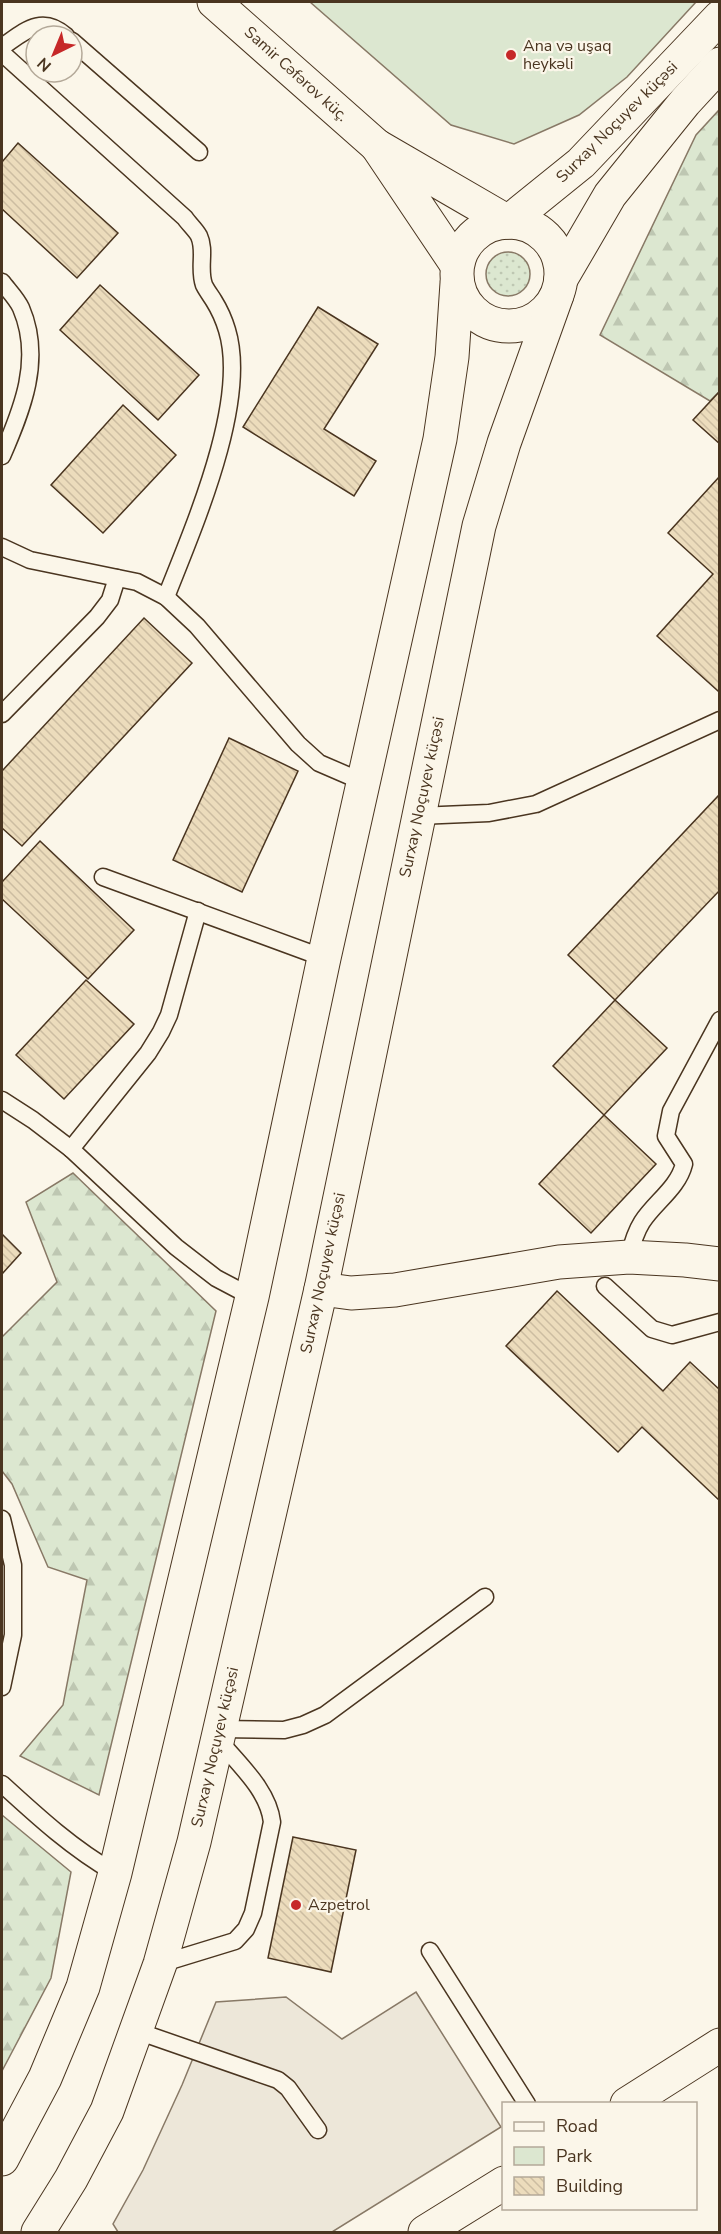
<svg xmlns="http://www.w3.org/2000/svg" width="721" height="2234" font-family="'Nunito Sans',sans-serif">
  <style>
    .grass { fill: url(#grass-dots); stroke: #887966; stroke-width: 1.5 }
    .forest { fill: url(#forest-firs); stroke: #887966; stroke-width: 1.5 }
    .park { fill: #dce7d0; stroke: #887966; stroke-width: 1.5 }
    .parking { fill: #ede7d9; stroke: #887966; stroke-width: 1.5 }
    .building { fill: url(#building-back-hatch); stroke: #4a3520; stroke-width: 1.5 }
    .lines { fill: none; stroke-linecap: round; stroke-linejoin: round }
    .service-casing { stroke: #4a3520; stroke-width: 19 }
    .minor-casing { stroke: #4a3520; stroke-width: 35 }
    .tertiary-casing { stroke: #4a3520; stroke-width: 35 }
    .secondary-casing { stroke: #4a3520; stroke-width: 35 }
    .service { stroke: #fbf6e9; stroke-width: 16 }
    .minor { stroke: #fbf6e9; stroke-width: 33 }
    .tertiary { stroke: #fbf6e9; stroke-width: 33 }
    .secondary { stroke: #fbf6e9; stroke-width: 33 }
    .poi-dot { fill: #c62828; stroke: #fbf6e9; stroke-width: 2 }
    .labels { text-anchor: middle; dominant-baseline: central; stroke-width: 4.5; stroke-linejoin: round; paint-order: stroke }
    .poi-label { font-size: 16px; fill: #4a3520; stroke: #fbf6e9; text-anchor: start }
    .street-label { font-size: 16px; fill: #4a3520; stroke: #fbf6e9 }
  </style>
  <defs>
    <pattern id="grass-dots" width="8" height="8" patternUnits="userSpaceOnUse" patternTransform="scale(1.5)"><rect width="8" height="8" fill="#dce7d0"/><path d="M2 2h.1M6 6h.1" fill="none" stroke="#bec7b2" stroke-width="1.8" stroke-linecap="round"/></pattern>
    <pattern id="forest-firs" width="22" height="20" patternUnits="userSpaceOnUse" patternTransform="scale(1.5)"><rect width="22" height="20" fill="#dce7d0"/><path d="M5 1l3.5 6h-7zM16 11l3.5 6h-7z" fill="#bec7b2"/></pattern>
    <pattern id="building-back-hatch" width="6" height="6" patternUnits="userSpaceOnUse" patternTransform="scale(1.5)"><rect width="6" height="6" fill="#ecdcbc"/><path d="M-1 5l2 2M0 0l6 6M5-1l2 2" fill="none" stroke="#ccbda1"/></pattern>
  </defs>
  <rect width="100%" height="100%" fill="#fbf6e9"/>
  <circle class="grass" cx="508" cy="274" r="22"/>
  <g class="forest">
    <polygon points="719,110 720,391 710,401 600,335 696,135"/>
    <polygon points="73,1173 216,1311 99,1795 20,1756 63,1705 87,1580 48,1567 12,1484 2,1471 2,1337 57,1282 26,1202"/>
    <polygon points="2,1815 71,1872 51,1978 2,2071"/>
  </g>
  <polygon class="park" points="310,2 696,2 627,77 579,115 514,144 451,125"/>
  <polygon class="parking" points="416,1992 501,2127 332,2232 118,2232 113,2224 143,2170 182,2085 216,2002 286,1997 342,2039"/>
  <g class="building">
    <polygon points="18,143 118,233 77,278 2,209 2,162"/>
    <polygon points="100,285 199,375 158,420 60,330"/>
    <polygon points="318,307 378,344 324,429 376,461 354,496 243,427"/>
    <polygon points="720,391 720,444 693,420"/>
    <polygon points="123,405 176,455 103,533 51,485"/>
    <polygon points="720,476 720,689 718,691 657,636 713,574 668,533"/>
    <polygon points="144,618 192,663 22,846 2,828 2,771"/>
    <polygon points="229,738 298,771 242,892 173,860"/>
    <polygon points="720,794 720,890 615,1000 568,955"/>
    <polygon points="40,841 134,930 88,979 2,899 2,882"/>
    <polygon points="86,980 134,1024 64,1099 16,1055"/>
    <polygon points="615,1000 667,1048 604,1115 553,1066"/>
    <polygon points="604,1115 656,1164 591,1233 539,1184"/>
    <polygon points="2,1234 21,1253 2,1274"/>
    <polygon points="557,1291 663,1391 690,1362 720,1390 720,1501 642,1427 618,1452 506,1346"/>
    <polygon points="293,1837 356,1850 331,1972 268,1958"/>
  </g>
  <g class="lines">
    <g class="service-casing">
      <g id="service">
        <polyline points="72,41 199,152"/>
        <path d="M2,47C24,32 41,14 66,36"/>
        <path d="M2,53L185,218C189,224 196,230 199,236C206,251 198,268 204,285C207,291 211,296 214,301C219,309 224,320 227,330C249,402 193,528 166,597"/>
        <path d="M2,282C8,290 17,299 21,308C43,359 22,410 2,456"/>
        <polyline points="2,547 30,560 137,582 166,597 197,626 298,744 319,763 363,782"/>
        <polyline points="2,714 97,617 110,600 117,578"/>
        <polyline points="418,816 489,813 536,804 720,720"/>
        <polyline points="103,877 324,958"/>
        <polyline points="2,1100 33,1120 71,1149 176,1247 216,1278 252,1297"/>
        <polyline points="71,1149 148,1053 161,1032 169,1015 198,911"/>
        <path d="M629,1257C632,1244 635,1233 642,1222C655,1202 678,1188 684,1164L666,1136L671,1111L720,1020"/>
        <polyline points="605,1286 652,1329 672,1335 720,1322"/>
        <polyline points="2,1519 13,1565 13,1635 2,1687"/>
        <polyline points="219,1729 284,1730 303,1725 325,1715 485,1597"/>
        <path d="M2,1784C38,1817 73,1849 115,1873"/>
        <polyline points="430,1951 527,2104"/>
        <path d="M160,1964L235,1941L246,1929L253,1913L272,1822C268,1789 238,1764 217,1738"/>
        <polyline points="137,2031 278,2080 288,2088 318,2130"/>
      </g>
    </g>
    <g class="minor-casing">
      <g id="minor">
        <polyline points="214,2 377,146"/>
        <polyline points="457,265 377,146 508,222"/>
        <polyline points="321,1289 351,1293 395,1290 559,1262 629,1257 685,1260 720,1264"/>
      </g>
    </g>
    <g class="tertiary-casing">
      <g id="tertiary">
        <polyline points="508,222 581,163 720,17"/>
        <circle cx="509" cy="274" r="52"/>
        <polyline points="561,279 610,195 685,102 720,64"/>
        <polyline points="2,2159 45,2078 83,1987 115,1873 252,1297 324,958 440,439 452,357 457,283"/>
        <polyline points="38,2232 71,2179 107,2111 160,1964 194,1842 321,1289 479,526 504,443 557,295"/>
      </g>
    </g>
    <g class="secondary-casing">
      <g id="secondary">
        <polyline points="627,2104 720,2045"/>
        <polyline points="425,2232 504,2183"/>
      </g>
    </g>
    <use href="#service" class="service"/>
    <use href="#minor" class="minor"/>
    <use href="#tertiary" class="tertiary"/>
    <use href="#secondary" class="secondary"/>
  </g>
  <g class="poi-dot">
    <circle cx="511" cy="55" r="6"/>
    <circle cx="296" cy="1905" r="6"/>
  </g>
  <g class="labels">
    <g class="poi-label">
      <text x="523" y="46">Ana və uşaq<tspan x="523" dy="18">heykəli</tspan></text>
      <text x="308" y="1905">Azpetrol</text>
    </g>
    <g class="street-label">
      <text transform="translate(296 74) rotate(42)">Samir Cəfərov küç.</text>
      <text transform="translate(617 122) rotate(-45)">Surxay Noçuyev küçəsi</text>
      <text transform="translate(422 797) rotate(-78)">Surxay Noçuyev küçəsi</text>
      <text transform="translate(323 1273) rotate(-78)">Surxay Noçuyev küçəsi</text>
      <text transform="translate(215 1747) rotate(-77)">Surxay Noçuyev küçəsi</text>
    </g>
  </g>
  <rect width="721" height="2234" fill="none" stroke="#4a3520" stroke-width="6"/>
  <rect x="502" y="2102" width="195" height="108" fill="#fbf6e9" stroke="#b4a999" stroke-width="1.5"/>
  <rect x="514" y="2122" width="30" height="9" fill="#fbf6e9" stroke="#b4a999" stroke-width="1.5"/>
  <text x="556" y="2132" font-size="18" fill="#4a3520">Road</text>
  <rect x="514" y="2147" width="30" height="18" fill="#dce7d0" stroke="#b4a999" stroke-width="1.5"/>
  <text x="556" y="2162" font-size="18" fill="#4a3520">Park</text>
  <rect x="514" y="2177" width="30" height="18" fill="url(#building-back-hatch)" stroke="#b4a999" stroke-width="1.5"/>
  <text x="556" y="2192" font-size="18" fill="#4a3520">Building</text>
  <g transform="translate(54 54) rotate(223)"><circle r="28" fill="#fbf6e9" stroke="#b4a999" stroke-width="1.5"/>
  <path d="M0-4.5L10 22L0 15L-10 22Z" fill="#c62828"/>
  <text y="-9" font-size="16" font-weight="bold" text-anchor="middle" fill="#4a3520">N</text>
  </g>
</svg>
